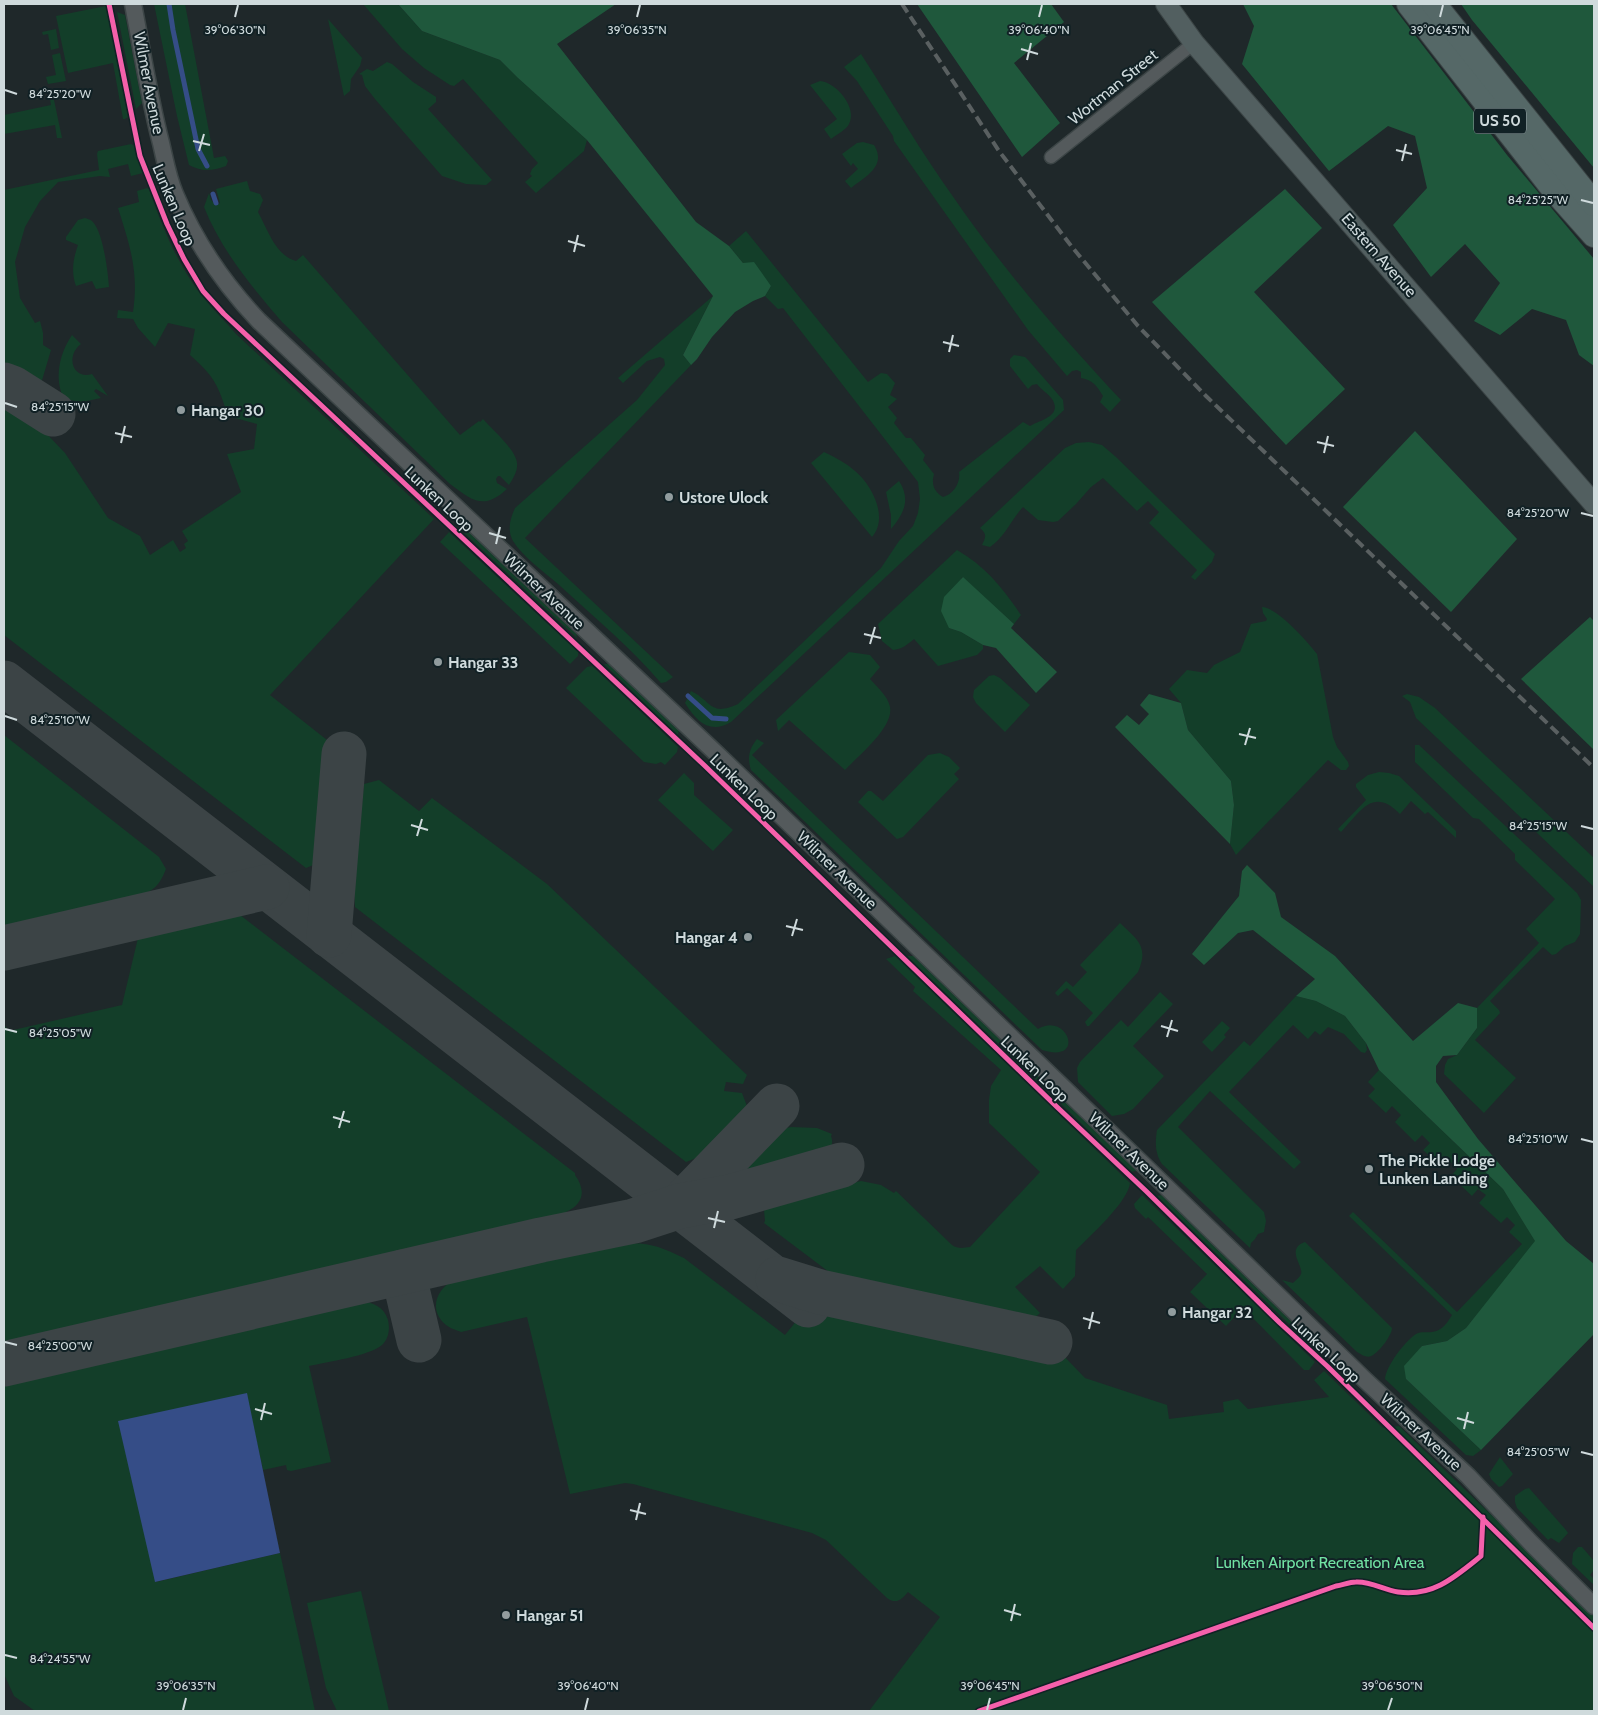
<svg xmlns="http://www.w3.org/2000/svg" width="1598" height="1715" font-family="Cabin,sans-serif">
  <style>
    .green { fill: #133e29 }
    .forest { fill: #1f583c }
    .water { fill: #354d87 }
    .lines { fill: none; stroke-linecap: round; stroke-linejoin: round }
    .stream { stroke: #354d87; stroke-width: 5 }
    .taxiway { stroke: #3c4446; stroke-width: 45 }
    .minor-casing { stroke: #3c4546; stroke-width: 15 }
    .tertiary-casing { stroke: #3c4546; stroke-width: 19 }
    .primary-casing { stroke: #3c4546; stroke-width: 22 }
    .motorway-casing { stroke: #3c4546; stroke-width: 26 }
    .minor { stroke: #545a5c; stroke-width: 12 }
    .tertiary { stroke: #545a5c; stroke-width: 16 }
    .primary { stroke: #525f60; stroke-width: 20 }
    .motorway { stroke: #556867; stroke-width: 24 }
    .rail { stroke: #5a6061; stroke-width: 4; stroke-dasharray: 10 5; stroke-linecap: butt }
    .cycleway-casing { stroke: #112125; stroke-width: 8 }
    .cycleway { stroke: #f560ab; stroke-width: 5 }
    .ticks { fill: none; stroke: #cfdadc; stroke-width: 2 }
    .poi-dot { fill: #919c9e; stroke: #112125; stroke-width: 2 }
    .labels { text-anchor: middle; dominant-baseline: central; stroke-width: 4; stroke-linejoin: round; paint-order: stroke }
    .shield { fill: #112125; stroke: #96a2a5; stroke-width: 1 }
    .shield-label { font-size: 15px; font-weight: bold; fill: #cfdadc }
    .street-label { font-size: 16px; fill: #cfdadc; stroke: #112125 }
    .poi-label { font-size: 16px; font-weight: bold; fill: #cfdadc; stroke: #112125; text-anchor: start }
    .park-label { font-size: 16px; fill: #71e2a3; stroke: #112125 }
    .ticks-label { font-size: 12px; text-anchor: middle; fill: #cfdadc; stroke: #112125; stroke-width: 4; stroke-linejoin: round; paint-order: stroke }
  </style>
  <rect width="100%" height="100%" fill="#1f282a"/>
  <g class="green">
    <path d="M154,4H185L214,158L225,156L228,161L226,166C212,171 202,172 189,165L177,116Z"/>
    <polygon points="363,4 398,4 422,31 500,60 518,78 587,140 584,151 536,193 525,182 532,176 530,174 532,169 538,163 463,79 454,86 450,85 424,68 402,49"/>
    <polygon points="106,6 128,117 125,119 123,119 113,63 68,73 56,16"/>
    <polygon points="117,12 125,15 142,103 136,109"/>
    <polygon points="328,19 362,58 360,66 351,79 350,91 344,96"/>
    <polygon points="56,29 59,48 51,50 48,34 43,35 42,32"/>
    <polygon points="60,53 66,81 48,84 46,77 56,75 52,55"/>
    <path d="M861,54C892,102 921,152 954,198C1003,269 1062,337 1121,400L1110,412L1100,402L1103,396C1097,386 1093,380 1081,378V372L1077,370L1072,371L1067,376L1028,330L894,141L893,136L857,81L844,67Z"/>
    <polygon points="387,62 392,64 413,82 436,97 436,102 428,109 492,180 486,185 466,184 442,176 375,99 365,86 362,75 359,74 367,69 373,71"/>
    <path d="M820,81C836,82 858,108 849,124C846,130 837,134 831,139L824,129L837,119L810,85Z"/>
    <polygon points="50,99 54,100 62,138 57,138 55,125 4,134 4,115 51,105"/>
    <path d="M863,142L874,145C887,166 866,176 851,188L845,181L858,169L853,163L851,166L842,154L857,143Z"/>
    <polygon points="131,144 135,146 143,173 131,176 128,164 108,169 110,177 100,176 58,182 40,201 25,227 15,262 20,298 35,323 40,321 43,333 43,345 51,350 40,387 4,367 4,190 99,170 97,154 98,151"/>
    <path d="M247,181L250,191L260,194L263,200L258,212C268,230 275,255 296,261L303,255L460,435L479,421L480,422L483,419C492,429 516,450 517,463C518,471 513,479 509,485L500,476H498L496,479L497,483L507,489C483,511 472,500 450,484L282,322C252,287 221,250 204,207L209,193L211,200L216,205L220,203L216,189Z"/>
    <path d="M147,188L149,189C163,229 179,269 207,302C216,313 227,323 236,334L434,519L270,695L327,740L318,863L306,868L4,635V402L42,429L65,453L108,518L140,536L150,555L173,540L180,552L186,548L184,544L188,541L182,531L241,492L227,454L254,449L257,424L228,416C218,385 215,377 190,355L195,329L168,323L155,347L138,328L133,319L117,318L118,310L133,312C139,272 130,246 118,208L139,202L137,191Z"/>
    <path d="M85,218C88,219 91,220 92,221C103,231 108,272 109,287L96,289L92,281L76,286C71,272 73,259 78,245L66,240V237L78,220Z"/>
    <path d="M746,231L868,382L881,373L887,374L895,383L890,395L897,399L888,407L897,418L894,423L906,438H911L925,455L923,460L934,474C931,484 934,492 943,497C953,494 961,483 959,472L1023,422L1030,426C1040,420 1063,416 1052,399C1048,393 1041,390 1037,384L1032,385L1028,389L1010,366V359L1014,355L1025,357L1029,361L1063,400L1064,410L731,722C710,735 696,721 685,703L691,691C712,701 710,717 738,704L881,568L899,541L913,526L918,513L920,499L918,482L783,308L778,309L765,296L771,286L743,263L729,246Z"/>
    <path d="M713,296L683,355L691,365L525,538L673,677L666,682L661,683C630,647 593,616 558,584C544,572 523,557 513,541C507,530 510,519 515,508L637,400L665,365L664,359L660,357L647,361L623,383L618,378Z"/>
    <path d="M72,335L81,344C65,356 73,380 92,374L108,396L96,389L94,391L101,398L82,402L64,399C54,379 59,354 72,335Z"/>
    <path d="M1089,442L1102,445L1116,457L1215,554L1212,562L1195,580L1191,577L1197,570L1149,523L1159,512L1148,501L1137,511L1103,478L1091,487L1076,504L1058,521L1053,522L1038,520L1023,507C1011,520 1005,537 990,547L982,545C986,537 987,534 980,528L1065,448L1076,443Z"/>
    <path d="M824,452C835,457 846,463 855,471C872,485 889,518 872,537L811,463Z"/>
    <path d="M899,481C911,499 904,514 891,529V515L886,492Z"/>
    <polygon points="470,531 576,633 577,638 463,532"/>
    <polygon points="449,532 578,652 578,656 570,664 440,542"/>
    <path d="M957,550C985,566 1003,588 1021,615L1014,624L962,577L949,628L961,632L983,645V649L977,655L938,666L914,639C907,645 902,649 893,650L882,641L878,624Z"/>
    <path d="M1262,607C1278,608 1307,641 1317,654L1333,737L1337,747L1348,762L1349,766L1346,770H1341L1328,760L1236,855L1230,844L1234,805L1231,781L1188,730L1181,703L1169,689L1187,670L1207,673L1214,665L1240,652L1251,624L1266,621L1267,619L1263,613Z"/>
    <path d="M849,652L870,655L880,667L870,679C877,687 888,696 890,707C894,727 858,756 845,770L789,720L778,731L776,720Z"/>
    <polygon points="604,664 609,664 679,730 678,735"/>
    <polygon points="592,666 678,747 677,752 665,765 661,762 656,764 644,762 566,688 587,667"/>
    <polygon points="994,675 1000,678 1030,705 1005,732 976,703 973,697 974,690 989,676"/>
    <polygon points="1407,694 1419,697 1435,708 1594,858 1594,887 1416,718 1410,702 1402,696"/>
    <path d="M4,735L159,857L166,869C158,889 152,891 132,899L4,927Z"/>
    <path d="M757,739L764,743L752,755L1038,1029C1067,1011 1087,1064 1042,1050L751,770C747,758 749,749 757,739Z"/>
    <polygon points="1415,745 1419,745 1577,893 1581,900 1580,934 1575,942 1565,946 1556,954 1552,955 1543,947 1490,1001 1499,1010 1500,1013 1475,1040 1516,1078 1484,1113 1444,1074 1445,1065 1448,1059 1457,1055 1477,1028 1477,1008 1539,943 1526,929 1555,899 1515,860 1515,854 1479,819 1473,818 1415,762"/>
    <polygon points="940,753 949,757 960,768 954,774 959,779 903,837 897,839 858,802 868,791 871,791 883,801 928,755"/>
    <path d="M1379,772L1389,773L1399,776L1456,831V838L1428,812L1425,814L1411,801L1400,814C1373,786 1360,812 1341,832L1338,829L1366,800L1356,787V784L1368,775Z"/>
    <polygon points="684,773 694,783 694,795 733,830 713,851 658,800"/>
    <polygon points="379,780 419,811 432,798 547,884 747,1075 743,1084 726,1082 724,1091 742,1093 750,1114 717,1150 686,1162 355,907 354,889 364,784"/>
    <path d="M240,915L575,1173V1175C586,1190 584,1204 566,1212V1214L4,1344V1025L9,1031L122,1005L138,938Z"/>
    <path d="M1120,923C1138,940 1149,947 1138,972L1089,1026H1087L1085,1022L1093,1013L1067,988L1058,996L1055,993L1066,981L1073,987L1087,972L1080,965Z"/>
    <path d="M895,956L1130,1183C1128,1202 1090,1236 1076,1250L1075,1276L1063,1289L1040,1266L1015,1287L1040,1313L1029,1323L833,1275L764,1223L765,1221L764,1210L769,1201L861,1181L881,1185L894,1193L896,1191L952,1245C958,1249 963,1248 970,1247L1040,1172L989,1123V1100L991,1086L1001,1070L913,991L915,987L886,959Z"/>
    <polygon points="907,956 914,956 1138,1170 1132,1172"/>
    <polygon points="1160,992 1173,1004 1133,1046 1164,1076 1133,1109 1124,1114 1112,1116 1078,1082 1077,1068 1080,1062 1121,1020 1128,1027"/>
    <path d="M1296,996L1316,1001L1345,1016L1366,1043L1367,1050L1365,1053L1361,1052L1344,1034L1328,1027L1320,1035L1315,1031L1308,1039L1293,1025L1229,1092L1301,1162L1294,1169L1210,1091L1178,1127L1264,1212L1266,1221L1264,1232L1258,1234L1255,1239L1251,1243L1250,1248L1162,1164C1155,1153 1155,1143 1157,1130L1244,1041L1250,1046Z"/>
    <polygon points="1222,1021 1230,1028 1224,1035 1226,1037 1212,1052 1202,1042"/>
    <path d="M1379,1070L1503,1189L1536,1242L1466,1328L1447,1341L1422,1346L1406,1379L1481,1450L1473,1456L1466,1455L1385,1379C1386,1366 1405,1341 1416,1334C1422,1331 1426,1333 1432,1332C1442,1331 1447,1323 1452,1315L1349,1216L1353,1212L1457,1312L1522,1244L1509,1232L1515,1225L1507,1217L1501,1223L1479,1203L1486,1195L1478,1189L1472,1196L1451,1176L1457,1169L1450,1161L1443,1168L1423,1150L1430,1143L1422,1135L1415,1142L1395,1122L1401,1115L1392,1106L1386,1113L1368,1096L1375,1089L1368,1082Z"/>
    <path d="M791,1127L817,1128L832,1134L831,1136C836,1148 824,1158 814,1164L754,1178L744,1174L741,1163C758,1146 766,1131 791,1127Z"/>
    <polygon points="1142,1195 1315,1362 1309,1370 1304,1370 1243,1308 1226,1326 1190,1292 1207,1274 1148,1217 1146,1219 1135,1208 1134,1204"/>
    <polygon points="1162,1195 1316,1345 1316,1350 1157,1196"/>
    <path d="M617,1242L619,1244C646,1241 660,1246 684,1258L785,1335L819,1293L1059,1351L1085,1378L1167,1405L1169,1419L1224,1412L1223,1402L1238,1399L1248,1409L1329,1397L1314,1380L1324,1371L1383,1428L1399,1426L1594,1614V1711H869L940,1617L908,1592C902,1599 897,1605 887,1598L826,1540L812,1533L633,1484L625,1483L570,1494L527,1317L461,1332C457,1330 451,1329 446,1325C428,1310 436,1289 455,1279Z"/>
    <path d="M1305,1242L1392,1328C1392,1335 1380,1351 1373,1355C1368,1359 1362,1355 1357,1352L1282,1280L1293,1283C1295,1281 1300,1277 1301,1274C1304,1266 1285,1249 1305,1242Z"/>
    <path d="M362,1301C374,1303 384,1307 388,1320C390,1328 389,1339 382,1345C369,1356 327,1362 309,1366L331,1462L291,1471L287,1470L286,1465L263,1470L246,1393L156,1582L280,1553L315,1711H35L14,1696L4,1674V1386L12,1384V1381Z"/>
    <polygon points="1500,1457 1513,1474 1502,1486 1499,1487 1491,1479 1489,1474"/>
    <polygon points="1529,1488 1566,1530 1568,1533 1559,1543 1551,1538 1548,1540 1517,1508 1515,1502 1515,1496 1525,1489"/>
    <polygon points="1578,1547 1582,1547 1594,1561 1594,1570 1590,1575 1594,1579 1594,1585 1572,1564 1573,1553"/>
    <polygon points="361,1591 389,1711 337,1711 326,1688 307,1603"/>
  </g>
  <g class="forest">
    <polygon points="398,4 616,4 557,44 696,222 729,246 743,263 754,262 771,286 765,296 753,301 735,312 712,337 697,359 691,365 683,355 713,296 587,140 518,78 500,60 422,31"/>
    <polygon points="917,4 1051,4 1064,22 1014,63 1060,123 1022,157"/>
    <polygon points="1243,4 1391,4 1507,155 1594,259 1594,366 1579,355 1566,320 1532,309 1500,335 1474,321 1500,283 1465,244 1431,277 1393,225 1427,188 1415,136 1388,126 1329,171 1242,64 1254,26"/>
    <polygon points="1461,4 1594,4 1594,168 1472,20"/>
    <polygon points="1285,189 1322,228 1254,292 1345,389 1286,445 1152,302"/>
    <polygon points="1415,431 1517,539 1451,612 1343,507"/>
    <polygon points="963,577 1014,624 1011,628 1057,672 1036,693 996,648 983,645 961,632 949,628 941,611 944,597"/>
    <polygon points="1590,617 1594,621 1594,750 1521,679"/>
    <polygon points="1149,694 1181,703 1188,730 1231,781 1234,805 1230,844 1115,727 1127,715 1139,725 1149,714 1140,705"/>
    <polygon points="1247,865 1275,893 1281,917 1335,956 1413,1041 1458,1003 1477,1008 1477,1028 1457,1055 1443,1056 1436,1066 1436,1082 1478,1139 1566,1241 1594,1264 1594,1334 1481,1450 1406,1379 1404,1366 1422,1346 1447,1341 1466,1328 1535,1241 1503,1189 1379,1070 1366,1043 1345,1016 1316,1001 1296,996 1315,979 1253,930 1238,933 1204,965 1192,954 1239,896 1242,871"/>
  </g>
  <polygon class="water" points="247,1393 280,1553 155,1582 118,1421"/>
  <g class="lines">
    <g class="stream">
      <polyline points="169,4 173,30 198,149 207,166"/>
      <polyline points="213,194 216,203"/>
      <polyline points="688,696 712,718 726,719"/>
    </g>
    <g class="taxiway">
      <polyline points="4,385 12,388 53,414"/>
      <polyline points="4,683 808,1305"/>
      <polyline points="329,935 344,754"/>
      <polyline points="4,948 267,887"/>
      <polyline points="680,1206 777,1106"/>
      <polyline points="403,1272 419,1340"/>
      <polyline points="778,1279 820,1292 1050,1342"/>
      <polyline points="4,1364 541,1240 634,1221 680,1206 730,1197 842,1165"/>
    </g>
    <g class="minor-casing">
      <polyline id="minor" points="1051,157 1194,43"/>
    </g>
    <g class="tertiary-casing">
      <path id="tertiary" d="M133,4C142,50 149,97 161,143C165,160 168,178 175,194C195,242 223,283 259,321L718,755L1153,1174L1365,1380L1468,1476L1531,1543L1594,1606"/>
    </g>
    <g class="primary-casing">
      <polyline id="primary" points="1166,4 1194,43 1594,504"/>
    </g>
    <g class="motorway-casing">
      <g id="motorway">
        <polyline points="1409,4 1555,191 1594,235"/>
        <polyline points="1434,4 1594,204"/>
      </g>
    </g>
    <use href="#minor" class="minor"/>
    <use href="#tertiary" class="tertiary"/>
    <use href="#primary" class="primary"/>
    <use href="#motorway" class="motorway"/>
    <polyline class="rail" points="902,4 999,151 1072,247 1138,326 1206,396 1594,768"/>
    <g class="cycleway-casing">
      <g id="cycleway">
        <polyline points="109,4 140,156 167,224 184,259 203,291 224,314 272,359 704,765 1057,1107 1146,1191 1280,1323 1327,1366 1594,1628"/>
        <path d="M979,1711L1336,1586C1343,1585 1349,1582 1356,1582C1370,1581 1384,1590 1398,1592C1433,1597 1455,1577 1481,1556L1483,1517"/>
      </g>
    </g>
    <use href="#cycleway" class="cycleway"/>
  </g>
  <path class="ticks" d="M235,17L238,5M637,17L640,5M1039,17L1042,5M1440,17L1443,5M1021,49L1038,54M1027,60L1031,43M5,90L17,94M193,141L210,145M1396,150L1412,154M199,151L204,134M1402,161L1406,144M1581,200L1593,203M568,241L585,246M574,252L578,235M943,342L959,346M949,352L953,335M5,403L17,407M115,433L132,437M1317,442L1334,446M121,443L125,426M1324,453L1328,436M1581,513L1593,516M489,533L506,538M496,544L500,527M864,634L881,638M870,644L875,627M5,716L17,720M1239,734L1256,738M1245,745L1250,728M411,825L428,830M1581,826L1593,829M417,836L422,819M786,926L803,930M792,936L797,919M1161,1026L1178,1031M5,1029L17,1032M1167,1037L1172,1020M333,1117L350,1122M339,1128L344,1111M1581,1139L1593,1142M708,1218L725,1222M714,1228L718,1211M1083,1318L1100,1323M1089,1329L1093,1312M5,1342L17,1345M255,1409L272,1414M1457,1418L1474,1423M261,1420L265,1403M1464,1429L1468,1412M1581,1452L1593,1455M630,1510L646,1514M636,1520L640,1503M1004,1610L1021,1615M1011,1621L1015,1604M5,1655L17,1658M183,1710L186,1698M585,1710L588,1698M987,1710L990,1698M1388,1710L1392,1698"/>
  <g class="poi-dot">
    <circle cx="181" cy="410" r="5"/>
    <circle cx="669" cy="497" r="5"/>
    <circle cx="438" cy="662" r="5"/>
    <circle cx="748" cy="937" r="5"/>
    <circle cx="1369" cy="1169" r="5"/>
    <circle cx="1172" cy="1312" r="5"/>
    <circle cx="506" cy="1615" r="5"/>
  </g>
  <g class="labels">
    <rect class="shield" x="1474" y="108.5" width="52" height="25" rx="4"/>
    <g class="shield-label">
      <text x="1500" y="121">US 50</text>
    </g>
    <g class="street-label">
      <text transform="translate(149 83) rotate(79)">Wilmer Avenue</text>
      <text transform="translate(1113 87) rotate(-39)">Wortman Street</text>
      <text transform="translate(174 205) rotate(67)">Lunken Loop</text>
      <text transform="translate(1379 255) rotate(49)">Eastern Avenue</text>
      <text transform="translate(439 499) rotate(43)">Lunken Loop</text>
      <text transform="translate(544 591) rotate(43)">Wilmer Avenue</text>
      <text transform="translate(744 787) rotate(44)">Lunken Loop</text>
      <text transform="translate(837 870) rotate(44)">Wilmer Avenue</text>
      <text transform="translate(1035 1069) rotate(44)">Lunken Loop</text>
      <text transform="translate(1129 1151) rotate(44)">Wilmer Avenue</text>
      <text transform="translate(1326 1350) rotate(43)">Lunken Loop</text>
      <text transform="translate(1421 1432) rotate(43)">Wilmer Avenue</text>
    </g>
    <g class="poi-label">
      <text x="191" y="410">Hangar 30</text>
      <text x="679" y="497">Ustore Ulock</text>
      <text x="448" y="662">Hangar 33</text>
      <text x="738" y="937" text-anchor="end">Hangar 4</text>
      <text x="1379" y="1160">The Pickle Lodge<tspan x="1379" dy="18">Lunken Landing</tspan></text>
      <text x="1182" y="1312">Hangar 32</text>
      <text x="516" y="1615">Hangar 51</text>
    </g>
    <g class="park-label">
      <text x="1320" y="1562">Lunken Airport Recreation Area</text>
    </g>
  </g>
  <g class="ticks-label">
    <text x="235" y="34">39°06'30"N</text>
    <text x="637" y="34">39°06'35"N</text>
    <text x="1039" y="34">39°06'40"N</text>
    <text x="1440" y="34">39°06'45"N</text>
    <text x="60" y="98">84°25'20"W</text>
    <text x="1538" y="204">84°25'25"W</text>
    <text x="60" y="411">84°25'15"W</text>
    <text x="1538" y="517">84°25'20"W</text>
    <text x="60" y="724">84°25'10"W</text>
    <text x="1538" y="830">84°25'15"W</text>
    <text x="60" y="1037">84°25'05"W</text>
    <text x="1538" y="1143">84°25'10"W</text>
    <text x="60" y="1350">84°25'00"W</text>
    <text x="1538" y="1456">84°25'05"W</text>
    <text x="60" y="1663">84°24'55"W</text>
    <text x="186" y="1690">39°06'35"N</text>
    <text x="588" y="1690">39°06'40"N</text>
    <text x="990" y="1690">39°06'45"N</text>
    <text x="1392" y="1690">39°06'50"N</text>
  </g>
  <rect width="1598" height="1715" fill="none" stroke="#cfdadc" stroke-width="10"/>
</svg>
